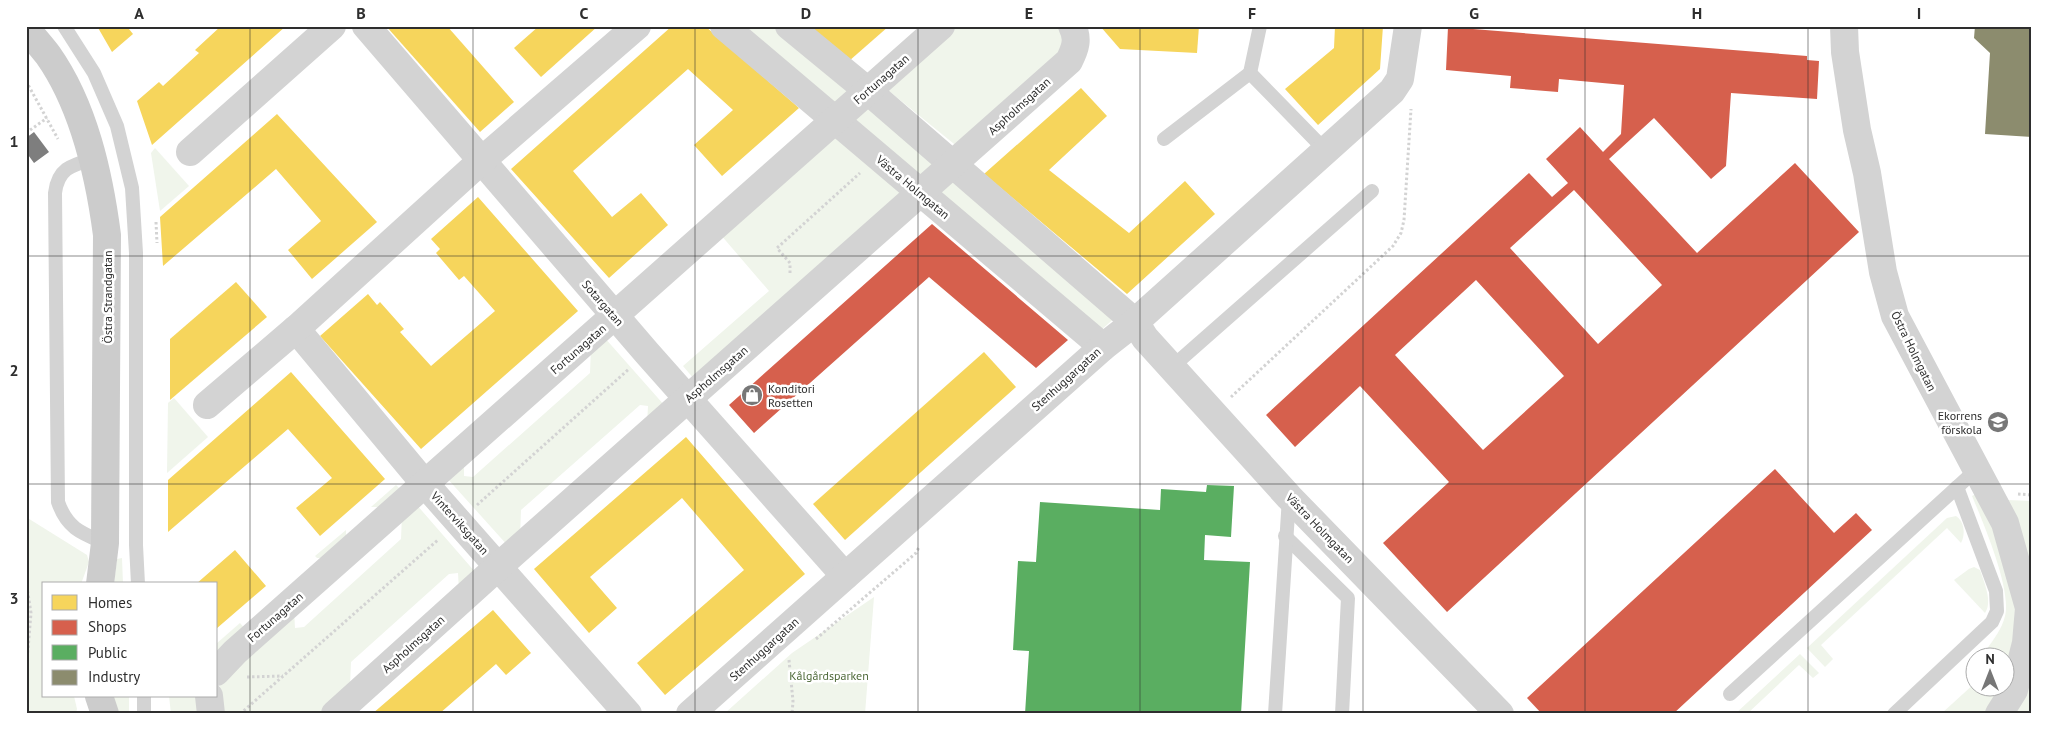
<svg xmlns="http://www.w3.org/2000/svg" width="2058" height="740" font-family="'PT Sans',sans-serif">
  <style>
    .green { fill: #f0f5eb }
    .homes { fill: #f6d55c }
    .shops { fill: #d6604d; fill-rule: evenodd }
    .public { fill: #5aae61 }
    .industry { fill: #8c8c6e }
    .building { fill: #7e7e7e }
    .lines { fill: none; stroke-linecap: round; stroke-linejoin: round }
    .path { stroke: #d3d3d3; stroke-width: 3; stroke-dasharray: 2.5 2.5; stroke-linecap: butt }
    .service { stroke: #d3d3d3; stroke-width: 14 }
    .minor { stroke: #d3d3d3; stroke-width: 28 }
    .secondary { stroke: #ccc; stroke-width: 28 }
    .grid { fill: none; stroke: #2e2e2e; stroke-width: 1; stroke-opacity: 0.55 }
    .labels { text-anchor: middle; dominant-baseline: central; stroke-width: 5; stroke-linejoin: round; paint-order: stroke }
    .street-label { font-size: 12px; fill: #2e2e2e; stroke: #fff }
    .poi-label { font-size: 12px; fill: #2e2e2e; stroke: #fff; text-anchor: start }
    .park-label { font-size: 12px; fill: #4f6a3a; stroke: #fff }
    .neatline { fill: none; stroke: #2e2e2e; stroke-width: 2 }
    .grid-label { font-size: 16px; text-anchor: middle; font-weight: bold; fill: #2e2e2e }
  </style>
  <rect width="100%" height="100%" fill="#fff"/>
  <g class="green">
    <polygon points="740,26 775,26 1118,315 1100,331"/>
    <polygon points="953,26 1059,26 1065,51 959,148 884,87"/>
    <polygon points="832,134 905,196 694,379 683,366 769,291 720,234"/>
    <polygon points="155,148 189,186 160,211 151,153"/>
    <polygon points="604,337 665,406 647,425 648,406 640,405 521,510 520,538 509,547 446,477 464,459 464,476 473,477 590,373 591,347"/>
    <polygon points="174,398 208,437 167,473 168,403"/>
    <polygon points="396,485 403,492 381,507 371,507"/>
    <path d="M1976,494L1980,497L2000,548L2015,606L2014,638L2006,672V658L1993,657L1986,650C1994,639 2002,629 2005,616C2012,590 1983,522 1972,496Z"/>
    <polygon points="2007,500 2032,501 2032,578"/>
    <polygon points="416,504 476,573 459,591 458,573 449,574 351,662 350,686 320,714 221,714 219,688 221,682 294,610 295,628 304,627 401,539 402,515"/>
    <path d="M1956,516C1964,521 1966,534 1961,543L1947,528L1821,645L1833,659L1825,667L1807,648L1947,518Z"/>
    <polygon points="26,517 87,555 89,562 81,584 44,584 44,696 74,696 77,709 76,714 26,714"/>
    <polygon points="346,530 346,543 328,558 317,558 315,556"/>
    <polygon points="122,558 123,584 114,584 117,559"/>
    <path d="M1974,567L1980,570C1984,582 1993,602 1985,613L1954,580L1969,569Z"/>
    <polygon points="874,597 865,714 724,714 792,653"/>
    <polygon points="240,623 245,629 216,659 216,644"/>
    <polygon points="1800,654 1819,673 1813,678 1799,665 1747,714 1735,714"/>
    <polygon points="2032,667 2032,714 2015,714 2019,708"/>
    <polygon points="1975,683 1976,688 1999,688 1992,702 1984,714 1941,714"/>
    <polygon points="112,696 129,696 129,714 118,714"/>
    <polygon points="169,696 196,696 198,714 171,714"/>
  </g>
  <g class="homes">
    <polygon points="97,26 132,26 129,29 133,34 112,52"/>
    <polygon points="221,26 286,26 152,145 137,101 159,82 163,86 199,53 195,50"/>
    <polygon points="386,26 447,26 514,102 480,132"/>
    <polygon points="539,26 598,26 541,77 514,48"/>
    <polygon points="672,26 705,26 799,108 722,176 694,145 733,110 688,69 573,171 612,217 641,193 668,225 609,278 511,169"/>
    <polygon points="809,26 889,26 849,61"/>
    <polygon points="1100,26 1199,26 1197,53 1120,49"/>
    <polygon points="1335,26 1383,26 1380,69 1318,125 1285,89 1334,48"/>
    <polygon points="1081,88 1107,116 1049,170 1129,233 1185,181 1215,214 1127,294 984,174"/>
    <polygon points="277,114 377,222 312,279 288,250 321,221 276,169 163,266 160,217"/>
    <polygon points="478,197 578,311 421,449 320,336 368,294 377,305 380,302 404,329 400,332 431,366 495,311 464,276 459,280 436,253 440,249 431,239"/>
    <polygon points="236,282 267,317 170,400 170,339"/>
    <polygon points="984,352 1016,387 845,540 813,504"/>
    <polygon points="291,372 385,479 320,536 296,508 332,478 288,429 168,532 168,480"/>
    <polygon points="686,437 805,574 665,695 637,663 744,570 682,498 590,577 617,608 589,633 534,569"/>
    <polygon points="235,550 266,586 216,629 216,584 196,584"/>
    <polygon points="493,610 531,653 506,675 496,664 439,714 372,714"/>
  </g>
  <g class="shops">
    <path d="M1448,27L1807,56V60L1819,61L1817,99L1731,93L1726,166L1711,179L1654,118L1609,159L1697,253L1795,163L1859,232L1447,612L1383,543L1449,482L1360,386L1295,447L1266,415L1529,173L1552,197L1568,183L1546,159L1580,127L1603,152L1621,134L1624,85L1559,79L1558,92L1510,88L1511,76L1446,70ZM1574,190L1662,285L1598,344L1510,248ZM1476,280L1564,376L1483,450L1395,355Z"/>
    <polygon points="932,224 1068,340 1036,368 929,277 754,433 729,405"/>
    <polygon points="1775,469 1834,533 1856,513 1872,530 1673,714 1542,714 1527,698"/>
  </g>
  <polygon class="public" points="1207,485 1234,486 1231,537 1205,535 1204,560 1250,562 1241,714 1025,714 1029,651 1013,650 1018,561 1036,562 1040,502 1160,510 1161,489 1206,492"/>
  <polygon class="industry" points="1975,26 2032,26 2032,137 1985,134 1990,53 1974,38"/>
  <polygon class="building" points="34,132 49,152 34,163 26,152 26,148 29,146 26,138"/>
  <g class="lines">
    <g class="path">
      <polyline points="26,81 58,139"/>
      <polyline points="26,133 47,118"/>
      <polyline points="156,222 157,243"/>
      <polyline points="790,273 790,263 777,248 860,173"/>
      <polyline points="1231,397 1393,246 1401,233 1404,220 1411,109"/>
      <polyline points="2018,494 2032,495"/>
      <polyline points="477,505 629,369"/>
      <polyline points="26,581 31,613 26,673"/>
      <polyline points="816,639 916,553 919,547"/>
      <polyline points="789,660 793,701 792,714"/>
      <polyline points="247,677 283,676"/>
      <polyline points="240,714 439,539"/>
    </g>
    <g class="service">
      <polyline points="64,26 94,73 117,126 132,188 136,253 136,545 138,584"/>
      <polyline points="1250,73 1260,26"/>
      <polyline points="1164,139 1250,73 1326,151"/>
      <path d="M93,159C72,165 58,168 55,193L58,502C67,528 81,533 105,543"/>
      <polyline points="1172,367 1372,191"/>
      <polyline points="1285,536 1348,598 1342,714"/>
      <polyline points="1730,694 1976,470"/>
      <polyline points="144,696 144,714"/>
      <polyline points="1275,714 1289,498"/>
      <polyline points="1894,714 1992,622 1997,611 1996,591 1957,487"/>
    </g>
    <g class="minor">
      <polyline points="366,26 647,353 845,576"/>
      <polyline points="724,26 1103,347"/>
      <polyline points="789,26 868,91 1135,322 1145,338 1289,497 1500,714"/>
      <polyline points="1844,26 1845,52 1857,130 1867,173 1883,272 1895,316 2005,523 2029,608 2026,643 2014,690 1999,714"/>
      <polyline points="190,152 332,26"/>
      <polyline points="296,329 425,484 628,714"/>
      <polyline points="207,405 296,329 481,161 637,26"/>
      <path d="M216,672L235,652C470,444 706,234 941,26"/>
      <polyline points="209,696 211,714"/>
      <path d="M335,714L499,566L1069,61C1075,49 1079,39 1072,26"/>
      <polyline points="690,714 1103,347 1135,322 1392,91 1400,79 1408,26"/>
    </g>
    <g class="secondary">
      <path d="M26,28C33,37 41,46 48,55C84,106 99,174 107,235L105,543L100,584"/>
      <polyline points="99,696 105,714"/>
    </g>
  </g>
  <path class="grid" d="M250,26V714M473,26V714M695,26V714M918,26V714M1140,26V714M1363,26V714M1585,26V714M1808,26V714M26,256H2032M26,484H2032"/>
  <defs>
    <g id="shop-disc" transform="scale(1.125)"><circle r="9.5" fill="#777" stroke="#fff"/><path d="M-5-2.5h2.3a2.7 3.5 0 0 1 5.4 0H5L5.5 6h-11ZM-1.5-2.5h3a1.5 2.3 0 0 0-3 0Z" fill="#fff"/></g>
    <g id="school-disc" transform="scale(1.125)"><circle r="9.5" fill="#777" stroke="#fff"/><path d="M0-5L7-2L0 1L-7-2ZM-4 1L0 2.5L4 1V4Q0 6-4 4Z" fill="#fff"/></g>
  </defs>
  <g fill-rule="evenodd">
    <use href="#shop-disc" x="752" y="395"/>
    <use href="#school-disc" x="1998" y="422"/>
  </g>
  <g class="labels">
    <g class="street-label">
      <text transform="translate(881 79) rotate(-41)">Fortunagatan</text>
      <text transform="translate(1019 106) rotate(-42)">Aspholmsgatan</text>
      <text transform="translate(913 187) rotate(40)">Västra Holmgatan</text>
      <text transform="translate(107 297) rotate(-90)">Östra Strandgatan</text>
      <text transform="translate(603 303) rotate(49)">Sotargatan</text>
      <text transform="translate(578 349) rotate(-41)">Fortunagatan</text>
      <text transform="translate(1914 351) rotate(64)">Östra Holmgatan</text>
      <text transform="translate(716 374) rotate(-41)">Aspholmsgatan</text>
      <text transform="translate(1066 379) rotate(-42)">Stenhuggargatan</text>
      <text transform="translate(460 523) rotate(48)">Vinterviksgatan</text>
      <text transform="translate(1320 528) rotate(46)">Västra Holmgatan</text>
      <text transform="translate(275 617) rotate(-41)">Fortunagatan</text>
      <text transform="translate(413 644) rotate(-42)">Aspholmsgatan</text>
      <text transform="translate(764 649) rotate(-42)">Stenhuggargatan</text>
    </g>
    <g class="poi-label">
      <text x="768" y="388">Konditori<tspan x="768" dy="14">Rosetten</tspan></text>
      <text x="1982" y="415" text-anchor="end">Ekorrens<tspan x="1982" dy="14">förskola</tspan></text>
    </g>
    <g class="park-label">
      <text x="829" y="675">Kålgårdsparken</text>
    </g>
  </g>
  <rect width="2058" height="740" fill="none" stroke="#ffffff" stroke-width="55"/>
  <rect x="42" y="582" width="175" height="115" fill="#ffffff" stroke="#ababab"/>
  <rect x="52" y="595" width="25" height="15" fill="#f6d55c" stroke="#ababab"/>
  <text x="88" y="608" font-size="15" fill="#2e2e2e">Homes</text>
  <rect x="52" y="620" width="25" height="15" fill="#d6604d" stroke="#ababab"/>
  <text x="88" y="632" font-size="15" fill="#2e2e2e">Shops</text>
  <rect x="52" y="645" width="25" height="15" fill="#5aae61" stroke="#ababab"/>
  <text x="88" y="658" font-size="15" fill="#2e2e2e">Public</text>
  <rect x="52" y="670" width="25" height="15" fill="#8c8c6e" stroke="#ababab"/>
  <text x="88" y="682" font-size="15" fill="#2e2e2e">Industry</text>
  <g transform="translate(1990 672)"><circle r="24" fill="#ffffff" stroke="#ababab"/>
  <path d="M0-4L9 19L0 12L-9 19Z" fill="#777777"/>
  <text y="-8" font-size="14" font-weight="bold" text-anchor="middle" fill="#2e2e2e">N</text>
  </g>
  <rect x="28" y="28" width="2002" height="684" class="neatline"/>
  <g class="grid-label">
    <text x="139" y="19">A</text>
    <text x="361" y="19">B</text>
    <text x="584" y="19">C</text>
    <text x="806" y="19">D</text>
    <text x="1029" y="19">E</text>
    <text x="1252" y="19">F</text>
    <text x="1474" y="19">G</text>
    <text x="1697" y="19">H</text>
    <text x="1919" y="19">I</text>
    <text x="14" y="147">1</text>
    <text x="14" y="376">2</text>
    <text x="14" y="604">3</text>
  </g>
</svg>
